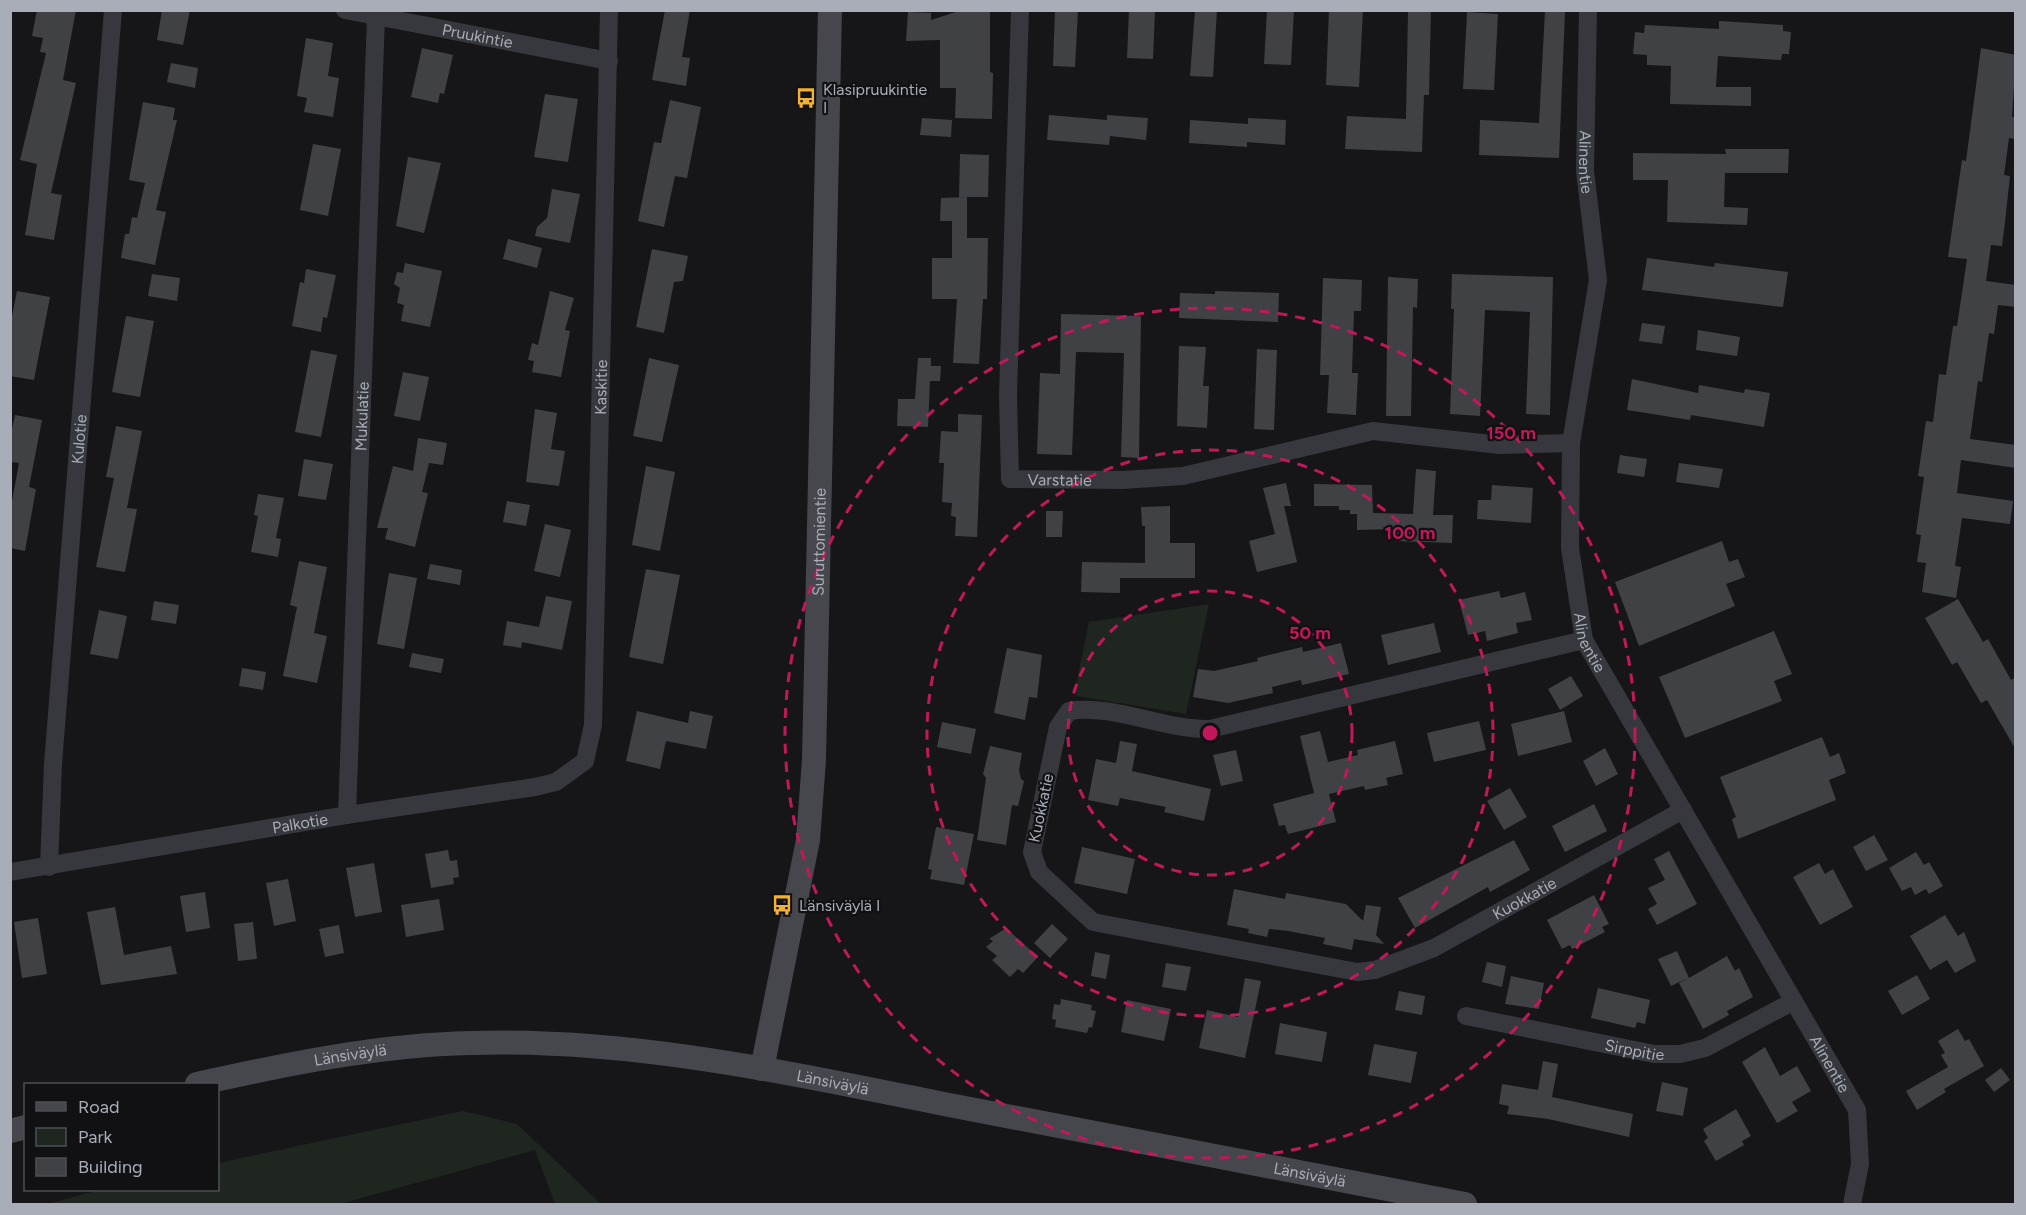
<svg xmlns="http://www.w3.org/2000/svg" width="2026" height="1215" font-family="Figtree,sans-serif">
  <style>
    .green { fill: #1e261f }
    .building { fill: #404145 }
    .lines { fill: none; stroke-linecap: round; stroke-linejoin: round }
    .street { stroke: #37383d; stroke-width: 18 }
    .secondary { stroke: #45474d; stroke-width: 24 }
    .ring { fill: none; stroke: #c2185b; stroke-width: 3; stroke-dasharray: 10 8 }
    .labels { text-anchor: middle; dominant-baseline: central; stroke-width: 4.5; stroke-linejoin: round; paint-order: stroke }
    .street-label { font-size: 16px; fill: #a8adb8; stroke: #111113 }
    .poi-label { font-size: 16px; fill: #a8adb8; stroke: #111113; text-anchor: start }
    .centre { fill: #c2185b; stroke: #111113; stroke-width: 3 }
    .ring-label { font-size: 18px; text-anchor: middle; font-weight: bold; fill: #c2185b; stroke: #111113; stroke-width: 4.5; stroke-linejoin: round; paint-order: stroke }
  </style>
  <rect width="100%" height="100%" fill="#161618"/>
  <g class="green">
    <polygon points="1209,604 1186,714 1077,696 1075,690 1089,622"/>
    <polygon points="463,1111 517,1124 601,1204 555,1204 535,1150 340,1204 48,1204 99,1190 218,1190 218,1163"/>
  </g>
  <g class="building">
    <polygon points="37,10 76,10 63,80 76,83 51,193 62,195 54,240 25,235 37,164 20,160 46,53 40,52 43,38 32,36"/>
    <polygon points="162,10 190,10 183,45 157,40"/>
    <polygon points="665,10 690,10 682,57 690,58 686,86 652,80"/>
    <polygon points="962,10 990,10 990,72 993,73 992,119 955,118 956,88 940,88 940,40 906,41 908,12 931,13 931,20"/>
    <polygon points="1055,10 1078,10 1075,67 1053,66"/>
    <polygon points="1129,10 1155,10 1153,59 1127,58"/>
    <polygon points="1195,10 1217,10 1213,77 1190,76"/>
    <polygon points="1267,10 1294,10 1291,65 1264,64"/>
    <polygon points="1329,10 1363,10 1359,87 1326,85"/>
    <polygon points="1408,10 1431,10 1429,95 1424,95 1422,152 1345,149 1347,116 1406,119"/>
    <polygon points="1545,11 1565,12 1559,158 1479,155 1480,120 1539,123"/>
    <polygon points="1467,12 1498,14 1494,90 1463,89"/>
    <polygon points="1719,21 1783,25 1783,31 1791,32 1789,54 1782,54 1781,60 1718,56 1716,87 1751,87 1751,106 1670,104 1671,66 1647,65 1647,55 1633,54 1635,32 1644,33 1645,25 1719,29"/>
    <polygon points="306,38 333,43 328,76 339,78 333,117 304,112 307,98 297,96"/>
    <polygon points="422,48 453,55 444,94 440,93 438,103 411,97"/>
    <polygon points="1981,48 2016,55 2012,117 2016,117 2016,139 2009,138 2004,175 2010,176 2005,222 2002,246 1991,245 1986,281 2016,285 2016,307 1998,305 1994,334 1989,333 1982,382 1978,381 1970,439 2016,445 2016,468 1961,460 1957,493 2013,501 2010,524 1962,518 1955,566 1961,567 1956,598 1922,592 1926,563 1917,562 1921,535 1916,534 1924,477 1918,476 1926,421 1933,422 1939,374 1946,375 1953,326 1957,326 1967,259 1948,257 1962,160 1966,161"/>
    <polygon points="171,63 198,68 195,88 167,82"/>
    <polygon points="545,94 578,99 568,162 534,157"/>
    <polygon points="670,100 701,107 687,178 675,176 664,227 638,221 654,142 661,143"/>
    <polygon points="143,102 175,108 173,120 177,120 156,210 166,212 155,265 121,258 125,234 129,234 132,217 137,218 145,183 129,180"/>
    <polygon points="1049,115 1107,120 1107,115 1148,118 1146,140 1110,136 1109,145 1047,140"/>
    <polygon points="922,118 952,120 951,137 920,135"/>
    <polygon points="1248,118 1286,120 1285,145 1247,142 1247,147 1189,143 1190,120 1248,124"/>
    <polygon points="313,144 341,149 328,216 300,210"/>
    <polygon points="1725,149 1789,149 1788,173 1725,173 1724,207 1748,208 1747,225 1667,222 1668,180 1633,180 1633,153 1726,154"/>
    <polygon points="960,154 989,155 988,197 959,197"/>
    <polygon points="408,157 441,163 424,233 396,226"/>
    <polygon points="552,189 580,194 570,243 535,236 537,227 547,218"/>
    <polygon points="967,197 967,238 988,238 987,299 983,299 979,364 953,363 957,299 932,299 932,258 952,258 952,221 940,221 941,198"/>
    <polygon points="508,239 542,248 537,268 503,259"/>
    <polygon points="652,249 688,256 683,281 674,282 664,333 636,327"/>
    <polygon points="1647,258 1714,267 1715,263 1788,272 1783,307 1642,290"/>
    <polygon points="405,263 442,271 430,327 401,321 404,305 397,303 400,288 394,284 397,272 403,273"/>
    <polygon points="306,269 336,275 327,318 323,317 321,332 292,326 300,282 304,283"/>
    <polygon points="152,274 180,278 177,301 148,296"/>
    <polygon points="1452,274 1553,277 1550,415 1526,414 1530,312 1485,310 1480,416 1450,414 1454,309 1451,309"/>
    <polygon points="1388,277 1418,279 1417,308 1413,307 1411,416 1386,416"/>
    <polygon points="1323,278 1362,280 1361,311 1354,311 1352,373 1358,373 1356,415 1327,413 1329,375 1320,375"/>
    <polygon points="17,291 50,297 34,380 10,376 10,326"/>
    <polygon points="550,291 574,298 565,330 570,331 561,377 532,372 534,361 528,360 532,343 538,345"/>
    <polygon points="1215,291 1279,293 1278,322 1179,318 1180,293 1215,294"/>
    <polygon points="1061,314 1141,316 1139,458 1121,457 1124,353 1076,352 1072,455 1037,454 1040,373 1060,374"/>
    <polygon points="126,316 154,321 140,397 112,392"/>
    <polygon points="1642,323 1665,326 1662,344 1639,341"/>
    <polygon points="1698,330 1740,337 1737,356 1696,350"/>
    <polygon points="1179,346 1206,347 1203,386 1209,386 1207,428 1177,426"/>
    <polygon points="1257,349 1277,350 1274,430 1254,429"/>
    <polygon points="311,350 337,355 321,437 295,432"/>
    <polygon points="649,358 679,365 662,442 633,436"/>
    <polygon points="918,358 931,358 931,366 941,366 940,381 930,381 928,427 897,426 898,399 915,399"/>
    <polygon points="403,372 429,377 420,421 394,416"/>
    <polygon points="1632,379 1698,393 1699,385 1744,393 1745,389 1770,393 1764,427 1691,415 1690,420 1627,410"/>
    <polygon points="535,409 557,413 551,449 565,451 559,486 526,482"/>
    <polygon points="958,414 982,415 977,537 955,536 956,517 951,516 952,503 942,502 944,463 939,463 941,431 958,432"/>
    <polygon points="15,415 42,420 29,487 36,489 25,551 10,548 10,512 19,463 10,462 10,438"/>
    <polygon points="116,426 142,431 127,508 137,509 125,572 96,567 114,478 106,477"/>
    <polygon points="418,438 447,443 443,465 429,463 422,492 428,493 415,547 385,539 388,528 377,528 393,466 413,471"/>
    <polygon points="1620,455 1647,459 1644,477 1617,473"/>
    <polygon points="304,459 333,464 326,500 298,496"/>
    <polygon points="1679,463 1723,469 1719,488 1676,482"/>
    <polygon points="646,466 675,472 660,551 632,545"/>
    <polygon points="1416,469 1436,471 1433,515 1453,515 1452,543 1395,541 1396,529 1357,530 1357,514 1350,514 1350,510 1339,510 1339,506 1314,506 1314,484 1372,485 1373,513 1413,514"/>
    <polygon points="1286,483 1291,506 1284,506 1297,562 1257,572 1249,541 1275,534 1263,488"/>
    <polygon points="1492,485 1533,488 1531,523 1477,519 1478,500 1491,500"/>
    <polygon points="258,494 284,498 276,538 281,539 278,557 251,552 258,516 254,515"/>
    <polygon points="507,501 530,505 526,526 503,522"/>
    <polygon points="1170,506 1170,543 1195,543 1195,578 1120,578 1120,593 1081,592 1082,562 1145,563 1145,526 1142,526 1141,507"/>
    <polygon points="1046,511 1063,511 1062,537 1046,537"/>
    <polygon points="545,524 571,530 560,577 534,571"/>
    <polygon points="1722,541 1729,562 1738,559 1745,577 1726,584 1735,606 1639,646 1615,582"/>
    <polygon points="299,561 327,567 314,633 327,636 317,683 283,676 297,607 290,605"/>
    <polygon points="430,564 462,570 460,585 427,579"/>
    <polygon points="646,569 680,575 663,664 629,657"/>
    <polygon points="389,573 417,578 404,649 377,644"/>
    <polygon points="1499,591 1501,598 1525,592 1532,620 1516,623 1518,633 1487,641 1485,631 1468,635 1459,600"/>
    <polygon points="546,596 572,601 562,650 522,642 521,648 503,645 507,621 539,627"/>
    <polygon points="1958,599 1983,642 1988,639 2011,680 2016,677 2016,750 1987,700 1981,703 1957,662 1952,665 1925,618"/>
    <polygon points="154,601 179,605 176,624 151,620"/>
    <polygon points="99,610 127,616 118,659 90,654"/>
    <polygon points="1434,623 1441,652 1388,665 1381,635"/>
    <polygon points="1774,631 1792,674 1774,681 1782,701 1685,738 1659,677"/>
    <polygon points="1341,643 1349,674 1302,685 1301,680 1272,687 1273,693 1228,703 1193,697 1198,669 1214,671 1258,661 1257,658 1302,647 1303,652"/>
    <polygon points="1007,648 1042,655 1037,698 1029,697 1025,720 994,713"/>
    <polygon points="412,653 444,659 441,673 409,667"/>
    <polygon points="242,668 266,672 263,690 239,686"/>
    <polygon points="1571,676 1583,696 1560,710 1548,689"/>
    <polygon points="637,711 688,723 690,711 713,716 706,749 666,741 660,769 626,761"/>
    <polygon points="1564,711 1572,742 1518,756 1511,724"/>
    <polygon points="1479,721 1486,750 1434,762 1427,733"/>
    <polygon points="942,722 976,729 971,754 937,747"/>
    <polygon points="1320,731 1328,762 1358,755 1357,750 1395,741 1403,774 1386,778 1388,785 1365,790 1364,786 1329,794 1336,822 1288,834 1285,825 1279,826 1273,804 1314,793 1300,736"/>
    <polygon points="1822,737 1830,757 1839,753 1846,773 1829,780 1836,800 1738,839 1732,819 1736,817 1720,777"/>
    <polygon points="1120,741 1137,744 1132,771 1211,789 1204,821 1164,812 1166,807 1120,798 1118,806 1088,800 1096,759 1116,763"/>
    <polygon points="990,746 1022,753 1019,770 1021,779 1024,781 1018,806 1012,805 1006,845 977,840 986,778 983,774"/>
    <polygon points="1605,748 1618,774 1596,786 1583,761"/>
    <polygon points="1236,750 1243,781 1221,786 1213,755"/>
    <polygon points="1510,788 1527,817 1504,830 1487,801"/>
    <polygon points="1594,804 1607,831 1565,852 1552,826"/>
    <polygon points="936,827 974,834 964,885 930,879 932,870 928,869"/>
    <polygon points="1874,835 1888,860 1866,871 1853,847"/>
    <polygon points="1514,840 1530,870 1490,892 1488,887 1415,928 1398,898"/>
    <polygon points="1082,847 1135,859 1127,894 1074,883"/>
    <polygon points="448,850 450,861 457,860 459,877 453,878 454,884 431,888 425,854"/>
    <polygon points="1669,851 1697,904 1657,925 1648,909 1657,904 1648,888 1665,880 1654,859"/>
    <polygon points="1916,852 1924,865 1929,862 1943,886 1929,894 1926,889 1915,895 1911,887 1902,891 1889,868"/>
    <polygon points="374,863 382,912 355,917 346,868"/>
    <polygon points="1819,863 1825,874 1833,869 1853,907 1820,925 1793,877"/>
    <polygon points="288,879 296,921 274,926 266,883"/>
    <polygon points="1234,889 1285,899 1286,893 1346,904 1363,921 1366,905 1381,907 1376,935 1384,944 1354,939 1352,950 1323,944 1325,938 1288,931 1269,929 1267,937 1248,933 1249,929 1227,925"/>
    <polygon points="205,892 210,928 186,932 180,896"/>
    <polygon points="1594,895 1609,924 1602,927 1605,932 1572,949 1570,945 1562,949 1547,920"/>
    <polygon points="439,899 444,930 406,937 401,905"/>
    <polygon points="115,907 124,955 171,946 177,974 101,985 87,912"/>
    <polygon points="1945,915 1958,936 1964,932 1976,961 1955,973 1947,960 1930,970 1910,936"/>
    <polygon points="38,918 47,974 22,978 14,922"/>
    <polygon points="253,922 257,959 238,961 234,924"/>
    <polygon points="1052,924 1068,939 1050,958 1034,943"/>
    <polygon points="339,925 344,953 325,957 319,929"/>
    <polygon points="1006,928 1038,957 1023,973 1018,969 1010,977 992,960 997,956 986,947 993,941 989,939"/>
    <polygon points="1677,951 1689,978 1727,956 1735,971 1739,968 1753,997 1727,1011 1729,1015 1703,1029 1679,983 1688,978 1671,986 1658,959"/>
    <polygon points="1095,952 1110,955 1106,979 1091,976"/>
    <polygon points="1487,962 1506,966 1502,987 1482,982"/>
    <polygon points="1166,963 1191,967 1186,991 1162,987"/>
    <polygon points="1917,975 1930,999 1902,1015 1888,991"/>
    <polygon points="1511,976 1544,983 1539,1009 1505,1004"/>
    <polygon points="1245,978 1261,981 1245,1058 1199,1048 1207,1010 1238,1017"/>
    <polygon points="1598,988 1650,1000 1645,1024 1637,1022 1635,1028 1591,1018"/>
    <polygon points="1399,991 1425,996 1422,1015 1395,1010"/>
    <polygon points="1061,999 1092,1005 1091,1010 1096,1011 1092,1028 1089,1027 1087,1033 1055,1027 1056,1020 1052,1019 1054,1004 1060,1005"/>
    <polygon points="1127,1000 1171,1009 1164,1041 1121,1032"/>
    <polygon points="1280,1023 1327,1032 1322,1062 1275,1054"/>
    <polygon points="1958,1029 1965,1041 1969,1039 1984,1066 1944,1089 1946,1092 1917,1110 1906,1091 1948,1067 1941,1055 1945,1053 1938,1041"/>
    <polygon points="1374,1044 1417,1052 1411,1083 1368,1075"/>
    <polygon points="1765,1047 1780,1076 1797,1066 1811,1091 1792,1102 1798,1111 1777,1123 1742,1062"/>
    <polygon points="1543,1061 1558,1064 1552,1097 1633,1114 1629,1137 1548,1119 1507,1114 1509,1106 1499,1104 1502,1084 1538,1090"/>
    <polygon points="2001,1068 2010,1080 1994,1092 1985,1080"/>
    <polygon points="1662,1082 1688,1088 1683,1116 1656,1111"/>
    <polygon points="1736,1109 1751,1136 1742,1141 1744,1145 1716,1161 1704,1141 1708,1138 1703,1129"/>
  </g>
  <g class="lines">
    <g class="street">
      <path id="s1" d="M345,10L609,61"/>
      <path id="s2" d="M1020,10L1008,396L1010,479L1122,480L1183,476L1373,431L1500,445L1571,443"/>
      <path id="s3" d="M1588,10L1585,171L1598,280L1571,443L1570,548L1584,640L1857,1110L1860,1164L1852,1204"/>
      <path id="s4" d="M1584,640L1210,729C1162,730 1116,704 1069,711L1058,727L1032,852L1039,872L1093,922L1357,972L1375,970L1434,948L1683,810"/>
      <path id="s5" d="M347,815L376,17"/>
      <path id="s6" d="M49,867L53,764L113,10"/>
      <path id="s7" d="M10,872L347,815L535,787L556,782L585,761L593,725L609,10"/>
      <path id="s8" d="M1466,1016L1654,1054H1680L1705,1048L1794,1001"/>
    </g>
    <g class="secondary">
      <path id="s9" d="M762,1069L808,840L814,760L830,10"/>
      <path id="s10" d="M197,1084C287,1064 378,1045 471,1043C630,1038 789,1073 944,1104C1118,1137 1291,1171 1465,1204"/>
      <polyline points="10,1131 26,1127"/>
    </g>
  </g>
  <g class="ring">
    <circle cx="1210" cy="733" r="142"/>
    <circle cx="1210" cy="733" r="283"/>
    <circle cx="1210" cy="733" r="425"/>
  </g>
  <defs>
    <g id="bus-bare" transform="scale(1.62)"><path d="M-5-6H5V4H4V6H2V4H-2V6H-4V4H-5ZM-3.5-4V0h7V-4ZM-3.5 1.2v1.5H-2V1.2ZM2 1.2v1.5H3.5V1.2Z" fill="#f2b134" stroke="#111113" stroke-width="2.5" paint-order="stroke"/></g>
  </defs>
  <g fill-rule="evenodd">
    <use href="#bus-bare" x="806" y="98"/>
    <use href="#bus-bare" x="782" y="905"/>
  </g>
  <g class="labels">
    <g class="street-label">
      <text stroke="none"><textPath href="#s1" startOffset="135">Pruukintie</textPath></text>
      <text stroke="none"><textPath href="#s3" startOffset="152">Alinentie</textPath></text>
      <text stroke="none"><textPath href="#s7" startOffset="964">Kaskitie</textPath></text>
      <text stroke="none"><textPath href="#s5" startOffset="399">Mukulatie</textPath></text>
      <text stroke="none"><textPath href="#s6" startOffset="429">Kulotie</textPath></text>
      <text stroke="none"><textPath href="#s2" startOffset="519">Varstatie</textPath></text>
      <text stroke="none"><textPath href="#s9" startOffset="532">Suruttomientie</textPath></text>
      <text stroke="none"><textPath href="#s3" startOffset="638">Alinentie</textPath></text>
      <text transform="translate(1041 808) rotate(-78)">Kuokkatie</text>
      <text stroke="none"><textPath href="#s7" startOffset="294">Palkotie</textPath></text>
      <text stroke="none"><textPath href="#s4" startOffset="1222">Kuokkatie</textPath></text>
      <text stroke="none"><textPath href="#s8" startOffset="172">Sirppitie</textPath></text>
      <text stroke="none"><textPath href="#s10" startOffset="156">Länsiväylä</textPath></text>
      <text stroke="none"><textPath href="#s3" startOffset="1124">Alinentie</textPath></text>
      <text stroke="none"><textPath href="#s10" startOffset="642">Länsiväylä</textPath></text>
      <text stroke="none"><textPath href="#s10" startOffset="1128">Länsiväylä</textPath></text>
    </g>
    <g class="poi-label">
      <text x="823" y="89">Klasipruukintie<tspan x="823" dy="18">I</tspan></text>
      <text x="799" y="905">Länsiväylä I</text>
    </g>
  </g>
  <circle cx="1210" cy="733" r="9" class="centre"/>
  <g class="ring-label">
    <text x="1511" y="439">150 m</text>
    <text x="1410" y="539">100 m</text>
    <text x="1310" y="639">50 m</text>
  </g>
  <rect width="2026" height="1215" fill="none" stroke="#a8adb8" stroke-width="24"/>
  <rect x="24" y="1083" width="195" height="108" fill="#111113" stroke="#4d4f55" stroke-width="1.5"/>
  <rect x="36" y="1102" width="30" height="9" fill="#45474d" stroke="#4d4f55" stroke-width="1.5"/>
  <text x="78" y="1113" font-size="18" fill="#a8adb8">Road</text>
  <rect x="36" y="1128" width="30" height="18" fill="#1e261f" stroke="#4d4f55" stroke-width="1.5"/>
  <text x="78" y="1143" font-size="18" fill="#a8adb8">Park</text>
  <rect x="36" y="1158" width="30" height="18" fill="#404145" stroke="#4d4f55" stroke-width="1.5"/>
  <text x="78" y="1173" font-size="18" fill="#a8adb8">Building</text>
</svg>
